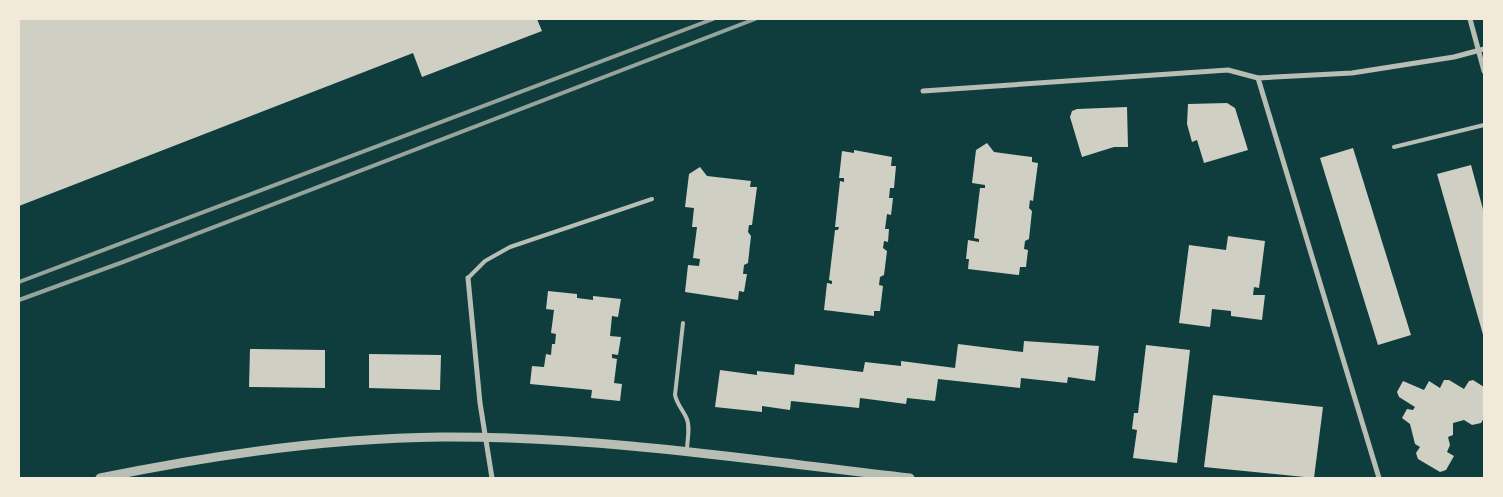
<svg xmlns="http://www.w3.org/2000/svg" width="1503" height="497" font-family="'PT Sans',sans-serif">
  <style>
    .building { fill: #cfcfc3 }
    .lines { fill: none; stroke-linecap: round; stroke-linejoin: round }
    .service { stroke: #b8beb3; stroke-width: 4 }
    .minor { stroke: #b8beb3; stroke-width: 5 }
    .tertiary { stroke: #b8beb3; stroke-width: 9 }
    .rail { stroke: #97a49c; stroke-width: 4 }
  </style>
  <rect width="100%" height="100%" fill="#0f3d3e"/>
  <g class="building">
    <polygon points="19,19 537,19 542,31 422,77 413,53 19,206"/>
    <polygon points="1227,103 1235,108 1248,150 1204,163 1197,140 1192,142 1187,124 1188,104"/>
    <polygon points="1127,107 1128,147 1114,147 1082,157 1070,117 1072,111 1077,109"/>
    <polygon points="987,143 994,152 1032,157 1032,162 1038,163 1033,201 1030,200 1029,208 1032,211 1029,239 1025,241 1024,249 1028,250 1026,267 1020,267 1019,275 968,269 969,259 966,259 968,240 979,242 979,239 974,238 980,188 985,188 985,185 972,183 976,150"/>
    <polygon points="1353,148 1411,335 1378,345 1320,158"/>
    <polygon points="854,150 892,157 891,166 896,166 894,188 890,188 889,198 893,198 891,215 887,214 885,229 889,229 888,242 884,241 883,248 887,251 884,275 880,277 879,285 883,286 880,311 874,311 874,316 824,310 827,283 832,284 832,281 829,280 835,230 838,230 839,227 835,227 840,181 844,182 844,178 839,178 842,151 854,153"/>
    <polygon points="1471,165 1484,213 1484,338 1437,174"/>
    <polygon points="700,167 707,176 751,181 750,187 757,187 752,225 749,225 748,232 751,236 748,263 744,265 743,274 747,274 744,292 739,291 738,300 685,292 688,265 699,266 700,259 693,258 697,227 692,227 694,208 685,207 689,174"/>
    <polygon points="1228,236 1265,241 1259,288 1254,287 1253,295 1265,295 1262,320 1231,316 1231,311 1212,309 1210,327 1179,323 1189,245 1226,250"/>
    <polygon points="548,291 577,294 577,298 593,300 593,296 621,299 618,317 612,316 610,336 621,337 618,355 612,354 612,358 617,359 614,383 622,384 620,401 591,398 592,390 530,384 532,366 544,367 546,354 551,355 552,344 555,344 556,334 551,333 554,310 546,309"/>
    <polygon points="1024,341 1099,346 1095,381 1068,377 1067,383 1021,378 1020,388 938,379 935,401 907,398 906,404 860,398 859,408 791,401 790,410 762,406 762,412 715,407 720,370 757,375 757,371 794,375 795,364 863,372 865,362 901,366 901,361 955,368 958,344 1023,352"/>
    <polygon points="1146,345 1190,350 1177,463 1133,458 1137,430 1132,429 1134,413 1138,413"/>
    <polygon points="250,349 325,350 325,388 249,387"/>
    <polygon points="369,354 441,355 440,390 369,388"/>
    <polygon points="1444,380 1449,380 1464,389 1469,381 1473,380 1484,387 1484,418 1481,423 1472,425 1464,420 1453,423 1453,435 1448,437 1450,445 1447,452 1454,456 1446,470 1440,472 1418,459 1416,453 1420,447 1415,444 1410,424 1402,418 1407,409 1413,410 1415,407 1399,397 1397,392 1403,381 1424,390 1429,381 1440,388"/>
    <polygon points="1213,395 1323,407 1314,478 1204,467"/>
  </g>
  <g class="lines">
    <g class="service">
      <polyline points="1394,147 1484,125"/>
      <polyline points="468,278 485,261 510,247 652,199"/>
      <path d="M683,323L675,395C677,404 682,409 686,417C691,426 687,440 687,450"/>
    </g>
    <g class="minor">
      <polyline points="1470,19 1484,71"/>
      <polyline points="1258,78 1379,478"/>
      <polyline points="923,91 1228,70 1258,78 1352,73 1454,57 1484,49"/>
      <polyline points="468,278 480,403 492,478"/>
    </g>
    <path class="tertiary" d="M100,478C212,455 327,438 441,437C598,436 754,460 910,478"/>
    <g class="rail">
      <polyline points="19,282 713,19"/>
      <polyline points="19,300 123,262 755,19"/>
    </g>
  </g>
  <rect width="1503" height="497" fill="none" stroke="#f1e9da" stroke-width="40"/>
</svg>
